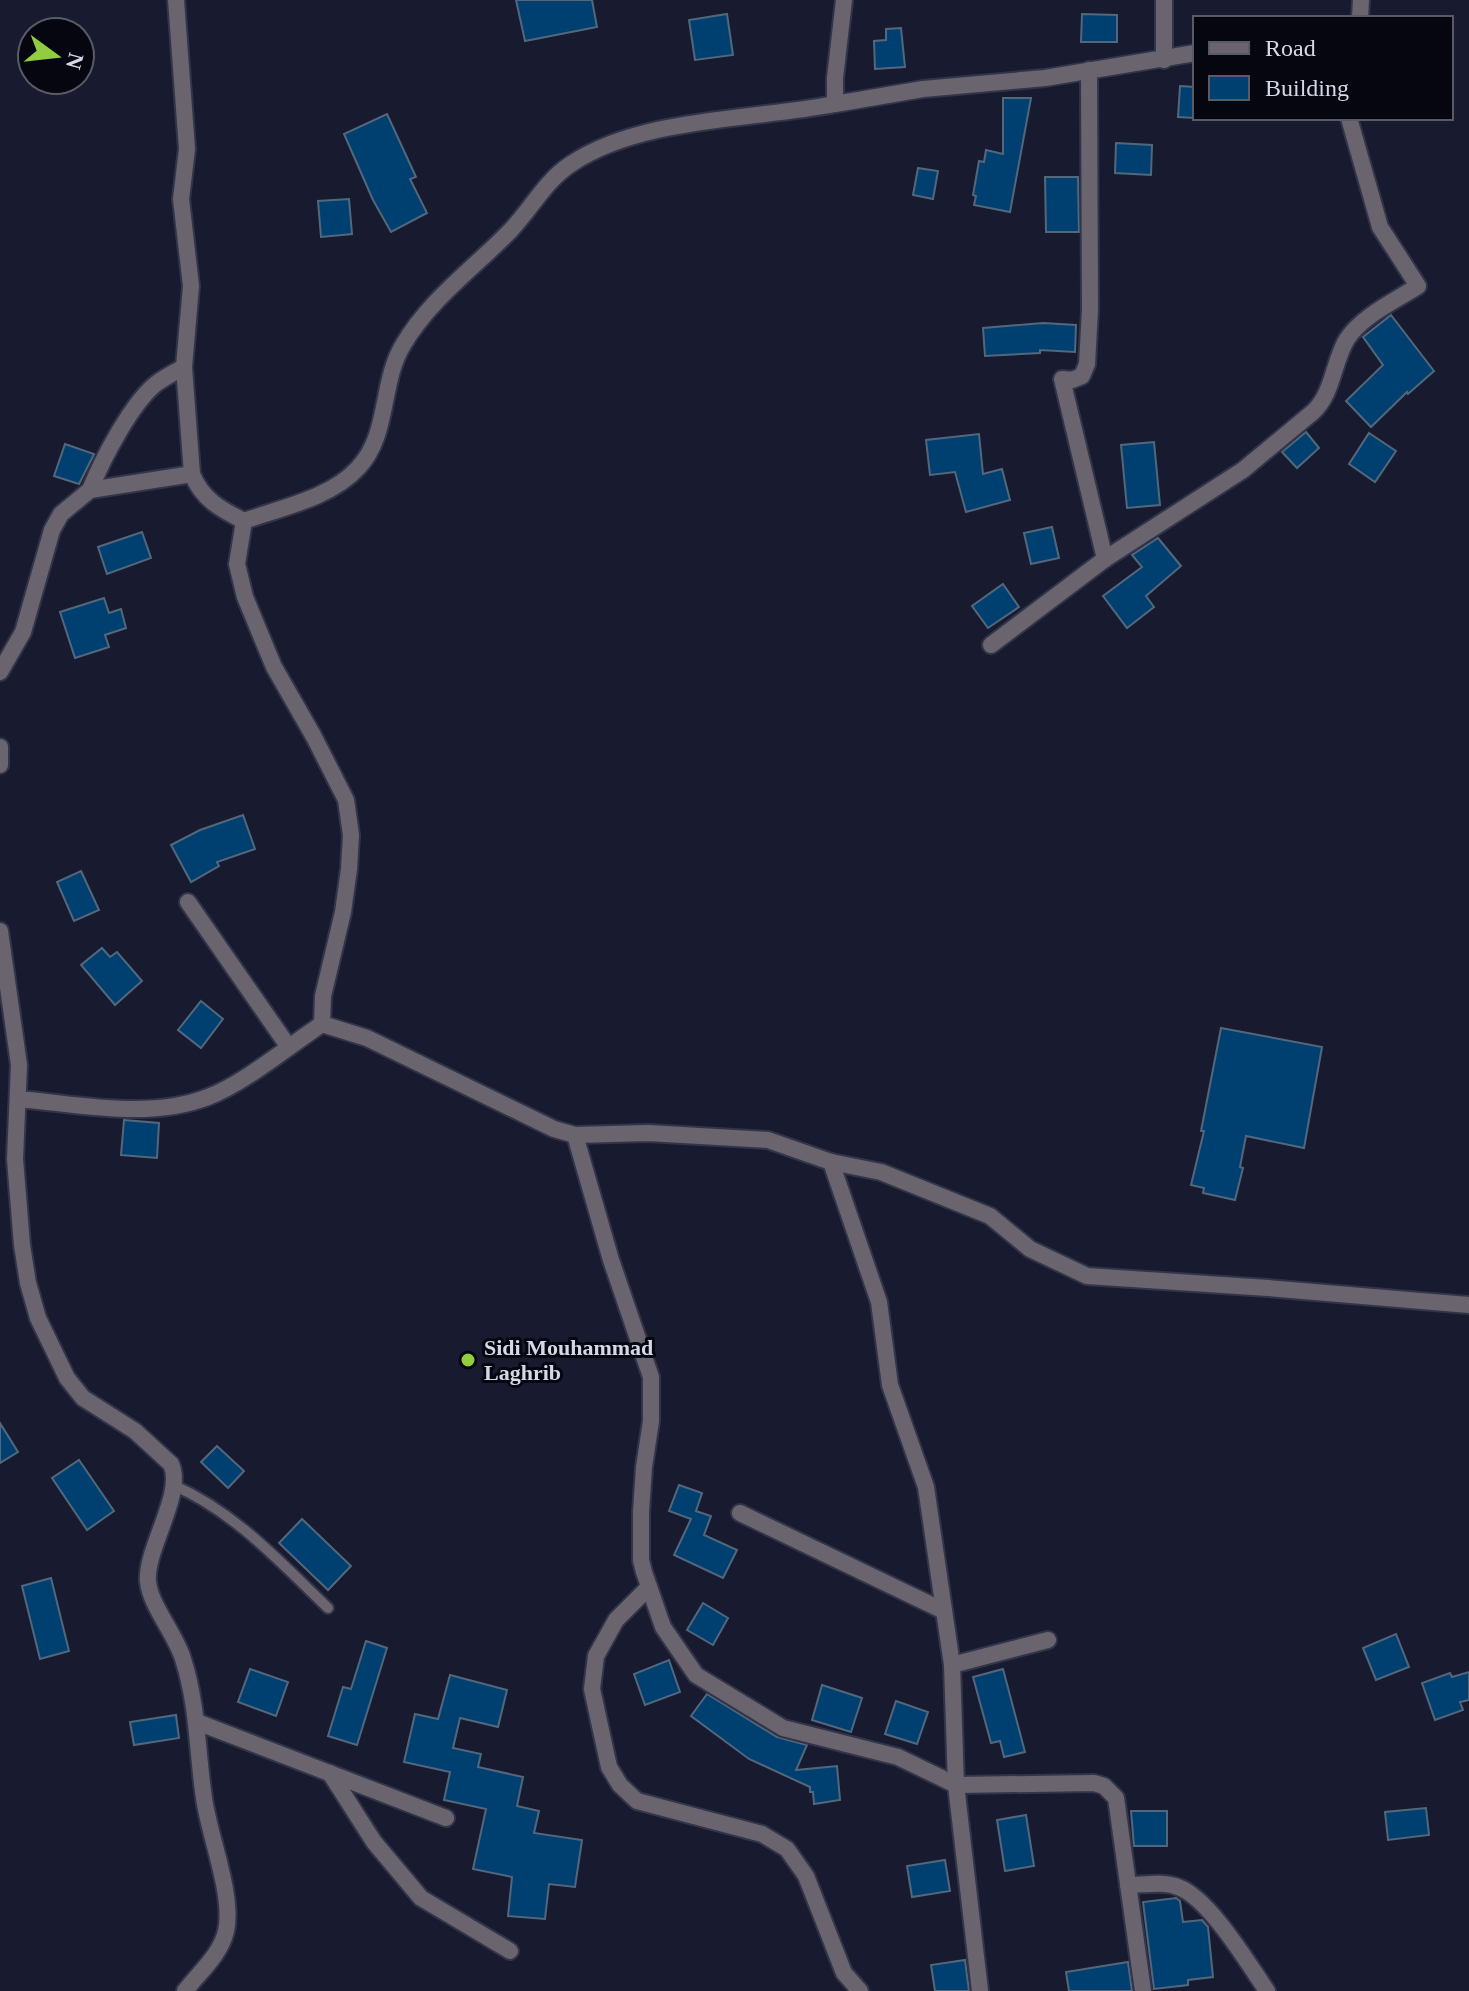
<svg xmlns="http://www.w3.org/2000/svg" width="1469" height="1991" font-family="Georgia,serif">
  <style>
    .building { fill: #004071; stroke: #52677c; stroke-width: 2 }
    .lines { fill: none; stroke-linecap: round; stroke-linejoin: round }
    .lane-casing { stroke: #323549; stroke-width: 14 }
    .street-casing { stroke: #323549; stroke-width: 20 }
    .lane { stroke: #6a646f; stroke-width: 10 }
    .street { stroke: #6a646f; stroke-width: 16 }
    .poi-dot { fill: #92cd3f; stroke: #05060f; stroke-width: 3 }
    .labels { text-anchor: middle; dominant-baseline: central; stroke-width: 6; stroke-linejoin: round; paint-order: stroke }
    .poi-label { font-size: 22px; font-weight: bold; fill: #d5d8e7; stroke: #05060f; text-anchor: start }
  </style>
  <rect width="100%" height="100%" fill="#181a2f"/>
  <g class="building">
    <polygon points="516,0 592,0 597,27 525,41"/>
    <polygon points="727,14 733,55 695,60 689,20"/>
    <polygon points="1082,14 1117,15 1117,42 1081,42"/>
    <polygon points="901,28 905,67 875,69 874,41 886,40 886,29"/>
    <polygon points="1180,86 1195,87 1195,118 1178,117"/>
    <polygon points="1003,98 1031,98 1010,212 974,205 976,196 973,195 979,161 984,162 986,150 1003,154"/>
    <polygon points="387,114 416,177 410,179 427,213 391,232 373,200 344,134"/>
    <polygon points="1116,143 1152,145 1151,175 1115,173"/>
    <polygon points="918,168 938,171 933,199 913,195"/>
    <polygon points="1045,177 1078,177 1079,232 1046,232"/>
    <polygon points="349,199 352,234 321,237 318,201"/>
    <polygon points="1391,315 1434,371 1408,394 1407,392 1371,427 1346,401 1383,365 1363,337"/>
    <polygon points="1043,323 1076,325 1075,352 1040,350 1040,353 985,356 983,328"/>
    <polygon points="1306,432 1319,448 1297,468 1282,452"/>
    <polygon points="1369,433 1396,451 1375,482 1349,464"/>
    <polygon points="979,434 983,474 1002,469 1010,500 966,512 955,472 930,475 926,440"/>
    <polygon points="1154,442 1160,505 1127,508 1121,445"/>
    <polygon points="65,444 94,454 79,484 54,476"/>
    <polygon points="1052,527 1059,558 1031,564 1024,533"/>
    <polygon points="142,532 151,558 107,574 98,547"/>
    <polygon points="1158,538 1181,566 1146,596 1154,607 1127,628 1103,596 1142,567 1132,555"/>
    <polygon points="1003,584 1019,607 988,628 972,606"/>
    <polygon points="104,598 109,613 121,609 126,628 105,635 109,647 75,658 60,612"/>
    <polygon points="243,815 255,849 217,862 219,866 191,882 171,845 200,830"/>
    <polygon points="81,871 99,910 74,921 57,882"/>
    <polygon points="102,948 110,957 117,952 142,981 115,1005 81,965"/>
    <polygon points="201,1001 223,1019 201,1048 178,1030"/>
    <polygon points="1221,1028 1322,1047 1304,1148 1246,1136 1240,1167 1243,1168 1235,1200 1203,1193 1204,1188 1191,1185 1204,1131 1201,1131"/>
    <polygon points="124,1120 159,1123 157,1158 121,1155"/>
    <polygon points="0,1423 18,1452 0,1463"/>
    <polygon points="217,1446 244,1471 228,1488 201,1462"/>
    <polygon points="79,1460 114,1511 87,1530 52,1478"/>
    <polygon points="679,1485 702,1493 696,1511 711,1516 704,1535 737,1550 723,1578 674,1555 691,1519 669,1511"/>
    <polygon points="302,1519 351,1566 328,1590 279,1543"/>
    <polygon points="51,1578 69,1651 40,1659 22,1586"/>
    <polygon points="703,1603 728,1618 713,1645 687,1630"/>
    <polygon points="1396,1634 1409,1667 1376,1680 1363,1648"/>
    <polygon points="366,1641 387,1648 357,1745 328,1736 343,1687 351,1689"/>
    <polygon points="669,1660 680,1692 645,1705 634,1674"/>
    <polygon points="250,1669 288,1682 276,1716 238,1702"/>
    <polygon points="1003,1669 1025,1752 1004,1757 1000,1741 991,1743 973,1677"/>
    <polygon points="1469,1672 1469,1700 1460,1702 1463,1710 1435,1720 1422,1683 1450,1673 1452,1677"/>
    <polygon points="450,1675 507,1690 498,1727 460,1718 453,1748 481,1754 478,1767 523,1777 517,1806 539,1811 534,1833 582,1840 575,1887 549,1884 545,1919 508,1916 512,1877 473,1869 486,1809 444,1800 450,1772 404,1762 415,1714 438,1719"/>
    <polygon points="822,1685 862,1698 851,1732 812,1720"/>
    <polygon points="707,1694 777,1737 807,1745 796,1770 837,1766 840,1800 814,1804 813,1792 810,1792 810,1787 749,1759 691,1716"/>
    <polygon points="896,1701 928,1712 917,1744 885,1734"/>
    <polygon points="176,1715 179,1738 134,1745 130,1722"/>
    <polygon points="1426,1808 1429,1835 1388,1840 1385,1812"/>
    <polygon points="1131,1811 1167,1811 1167,1846 1134,1846"/>
    <polygon points="1026,1815 1034,1866 1005,1871 997,1820"/>
    <polygon points="945,1860 950,1891 912,1897 907,1866"/>
    <polygon points="1176,1898 1180,1901 1183,1922 1202,1920 1208,1927 1213,1977 1188,1980 1188,1985 1154,1989 1143,1902"/>
    <polygon points="965,1960 969,1991 935,1991 931,1965"/>
    <polygon points="1128,1962 1132,1991 1069,1991 1066,1972"/>
  </g>
  <g class="lines">
    <g class="lane-casing">
      <path id="lane" d="M173,1485C235,1512 280,1562 328,1608"/>
    </g>
    <g class="street-casing">
      <g id="street">
        <path d="M176,0L187,149L181,199L191,286L184,367L192,474C202,499 220,509 244,521"/>
        <path d="M844,0L835,78V104C753,120 641,117 571,164C546,180 531,209 510,231C474,268 430,299 403,345C380,383 390,434 358,468C331,498 280,508 244,521L237,564L245,597L274,667L314,737L346,800L351,835L349,869L343,912L323,996L322,1024L367,1038L554,1129L575,1135L648,1133L768,1140L831,1162L881,1172L990,1216L1030,1249L1087,1276L1268,1288L1469,1305"/>
        <polyline points="1360,18 1361,0"/>
        <polyline points="1164,60 1164,0"/>
        <polyline points="1089,70 1090,310 1087,364 1082,376 1072,380 1062,379 1105,559"/>
        <polyline points="835,104 923,89 1045,78 1195,53"/>
        <path d="M90,490C102,460 132,402 157,383C165,377 175,372 184,367"/>
        <path d="M991,645L1105,559L1243,470L1313,412C1333,394 1333,362 1347,339C1362,316 1395,301 1418,286L1380,227L1349,118"/>
        <polyline points="0,672 23,632 52,530 61,514 90,490 192,474"/>
        <polyline points="0,747 0,765"/>
        <polyline points="188,902 288,1046"/>
        <path d="M0,931L19,1065L15,1159L22,1245L28,1283L38,1318L67,1378L83,1398L135,1431L171,1464C185,1493 145,1549 148,1582C151,1607 175,1633 183,1659C198,1705 197,1752 204,1798C209,1836 234,1895 226,1931C221,1954 199,1973 185,1991"/>
        <path d="M18,1099C79,1104 149,1120 208,1097C243,1084 289,1046 322,1024"/>
        <polyline points="575,1135 611,1260 651,1377 651,1421 644,1467 641,1512 641,1560 644,1572 663,1627 696,1675 783,1728 898,1757 956,1785 1094,1783 1104,1786 1116,1798 1143,1991"/>
        <polyline points="831,1162 879,1302 890,1385 926,1487 952,1665 956,1785 980,1991"/>
        <polyline points="740,1513 944,1611"/>
        <polyline points="649,1587 616,1620 596,1656 592,1689 609,1767 620,1785 637,1801 762,1834 787,1849 806,1876 844,1973 860,1991"/>
        <polyline points="952,1665 1048,1640"/>
        <polyline points="197,1722 446,1818"/>
        <polyline points="330,1773 374,1842 421,1898 510,1951"/>
        <path d="M1128,1885C1144,1885 1163,1881 1178,1887C1209,1898 1248,1963 1267,1991"/>
      </g>
    </g>
    <use href="#lane" class="lane"/>
    <use href="#street" class="street"/>
  </g>
  <circle class="poi-dot" cx="468" cy="1360" r="8"/>
  <g class="labels">
    <g class="poi-label">
      <text x="484" y="1347">Sidi Mouhammad<tspan x="484" dy="25">Laghrib</tspan></text>
    </g>
  </g>
  <rect x="1193" y="16" width="260" height="104" fill="#05060f" stroke="#585a65" stroke-width="2"/>
  <rect x="1209" y="42" width="40" height="12" fill="#6a646f" stroke="#585a65" stroke-width="2"/>
  <text x="1265" y="56" font-size="24" fill="#d5d8e7">Road</text>
  <rect x="1209" y="76" width="40" height="24" fill="#004071" stroke="#585a65" stroke-width="2"/>
  <text x="1265" y="96" font-size="24" fill="#d5d8e7">Building</text>
  <g transform="translate(56 56) rotate(105)"><circle r="38" fill="#05060f" stroke="#585a65" stroke-width="2"/>
  <path d="M0-6L14 30L0 20L-14 30Z" fill="#92cd3f"/>
  <text y="-12" font-size="22" font-weight="bold" text-anchor="middle" fill="#d5d8e7">N</text>
  </g>
</svg>
